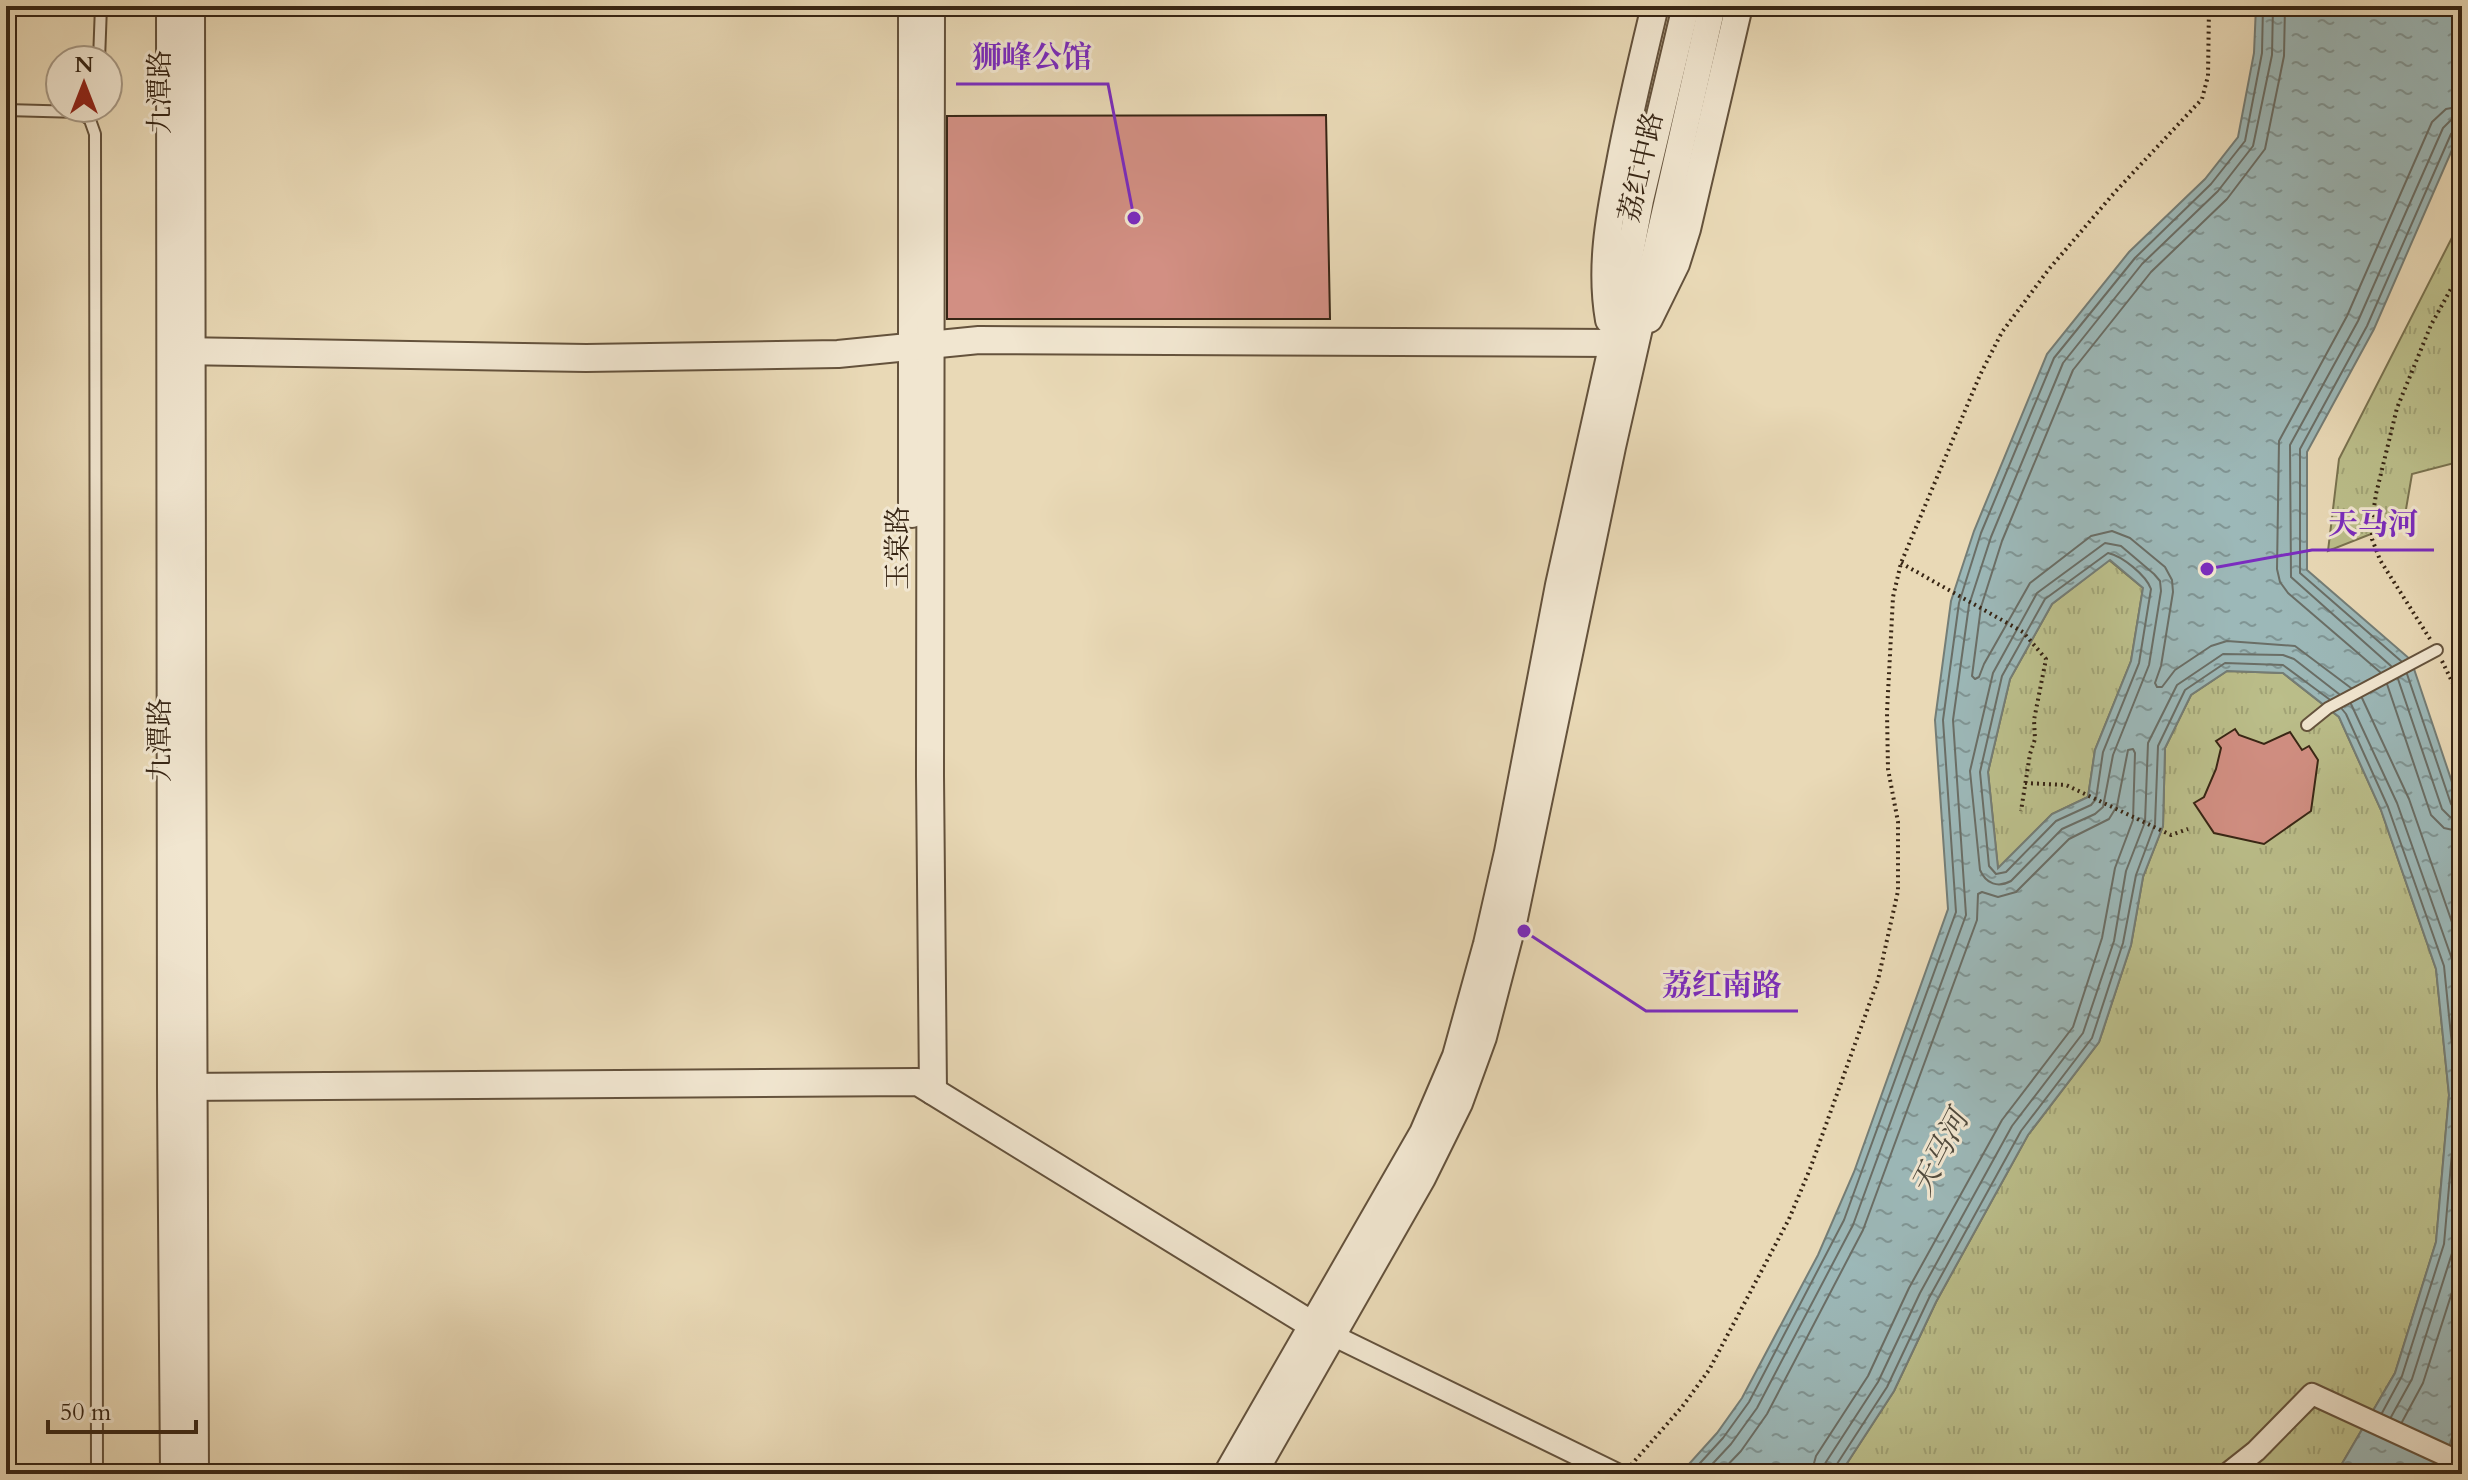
<svg xmlns="http://www.w3.org/2000/svg" width="2468" height="1480" font-family="Cardo,'Noto Serif SC',serif">
  <style>
    .grass { fill: url(#grass-tufts); stroke: #79724f; stroke-width: 2 }
    .water { fill: url(#water-ripples); stroke: #747d76; stroke-width: 2; fill-rule: evenodd }
    .lines { fill: none; stroke-linecap: round; stroke-linejoin: round }
    .shore { stroke: #6a6e66; stroke-width: 2 }
    .building { fill: #d28f83; stroke: #372514; stroke-width: 2 }
    .service-casing { stroke: #64523c; stroke-width: 14 }
    .minor-casing { stroke: #64523c; stroke-width: 24 }
    .tertiary-casing { stroke: #64523c; stroke-width: 30 }
    .path { stroke: #372514; stroke-width: 4; stroke-dasharray: 2 4; stroke-linecap: butt }
    .service { stroke: #f1e6d0; stroke-width: 10 }
    .minor { stroke: #f1e6d0; stroke-width: 20 }
    .tertiary { stroke: #f1e6d0; stroke-width: 26 }
    .labels { text-anchor: middle; dominant-baseline: central; stroke-width: 6; stroke-linejoin: round; paint-order: stroke }
    .street-label { font-size: 28px; fill: #372514; stroke: #f1e6d0 }
    .water-label { font-size: 30px; font-style: italic; fill: #504a3d; stroke: #f1e6d0 }
    .leader { fill: none; stroke: #7b2cbf; stroke-width: 3 }
    .callout-dot { fill: #7b2cbf; stroke: #f1e6d0; stroke-width: 3 }
    .callout-label { font-size: 30px; text-anchor: middle; font-weight: bold; fill: #7b2cbf; stroke: #f1e6d0; stroke-width: 6; stroke-linejoin: round; paint-order: stroke }
  </style>
  <defs>
    <pattern id="grass-tufts" width="24" height="20" patternUnits="userSpaceOnUse" patternTransform="scale(2)"><rect width="24" height="20" fill="#bbbe8a"/><path d="M3 7l-1-3M5 7V3M7 7l1-3M15 17l-1-3M17 17v-4M19 17l1-3" fill="none" stroke="#a1a376"/></pattern>
    <pattern id="water-ripples" width="26" height="14" patternUnits="userSpaceOnUse" patternTransform="scale(2)"><rect width="26" height="14" fill="#9cb8b8"/><path d="M2 4q2-2 4 0t4 0M15 11q2-2 4 0t4 0" fill="none" stroke="#809594"/></pattern>
  </defs>
  <rect width="100%" height="100%" fill="#e9d9b6"/>
  <filter id="stains"><feTurbulence type="fractalNoise" baseFrequency=".0025" numOctaves="4"/><feColorMatrix values="0 0 0 0 .2 0 0 0 0 .09 0 0 0 0 .02 0 0 0 .5 -.17"/></filter>
  <radialGradient id="worn" r=".72"><stop offset=".6" stop-color="#630" stop-opacity="0"/><stop offset="1" stop-color="#630" stop-opacity=".3"/></radialGradient>
  <g class="grass">
    <polygon points="2462,218 2462,461 2412,474 2404,521 2328,551 2339,459"/>
    <polygon points="2109,560 2143,588 2131,661 2095,750 2088,797 2052,814 1998,869 1988,772 2010,679 2052,604"/>
    <polygon points="2227,671 2283,673 2339,717 2381,810 2436,969 2449,1095 2436,1242 2395,1373 2336,1474 1840,1474 1894,1391 1936,1302 2028,1135 2099,1042 2131,945 2143,877 2163,826 2165,748 2191,695"/>
  </g>
  <path class="water" d="M2256,6H2462V127L2374,329L2307,452V570L2411,660L2462,812V1408L2442,1467L2435,1474H2336L2395,1373L2436,1242L2449,1095L2436,969L2381,810L2339,717L2283,673L2227,671L2191,695L2165,748L2163,826L2143,877L2131,945L2099,1042L2028,1135L1936,1302L1894,1391L1840,1474H1680L1717,1433L1742,1398L1818,1255L1854,1172L1948,909L1935,720L1951,601L1974,531L2047,354L2129,252L2205,179L2238,137L2254,53ZM2110,560L2143,588L2131,661L2095,750L2088,797L2052,814L1998,868L1988,772L2010,679L2052,604Z"/>
  <g class="lines">
    <g class="shore">
      <polyline points="2285,6 2284,56 2265,149 2227,199 2151,272 2073,370 2002,541 1981,607 1972,676 1975,679 1979,677 1984,664 2030,583 2091,536 2112,531 2130,538 2165,567 2172,580 2173,592 2161,666 2155,683 2157,687 2162,687 2175,670 2211,646 2227,641 2295,646 2351,688"/>
      <path d="M2105,543L2121,546L2154,574L2160,581L2161,591L2149,665L2113,755L2103,807L2095,814L2062,829L2011,881C1998,888 1986,884 1980,870L1970,771L1993,673L2037,593Z"/>
      <path d="M2108,553C2122,556 2146,575 2151,589L2139,663L2103,752L2096,799L2091,805L2056,821L2006,872L1996,874L1989,866L1980,772L2002,676L2045,599Z"/>
      <polyline points="2401,661 2300,573 2300,449 2367,326 2451,134 2456,129 2462,128"/>
      <polyline points="2391,666 2291,577 2290,445 2358,321 2443,128 2451,120 2462,118"/>
      <polyline points="2380,672 2288,593 2280,582 2277,569 2279,441 2347,316 2432,122 2446,109 2462,106"/>
      <polyline points="2407,674 2451,804 2455,809 2462,810"/>
      <polyline points="2398,679 2442,809 2450,817 2462,820"/>
      <polyline points="2387,684 2431,815 2444,828 2462,832"/>
      <polyline points="2362,698 2409,799 2462,951"/>
      <polyline points="2351,704 2397,803 2453,962 2462,1047"/>
      <polyline points="2342,709 2346,714 2388,807 2444,966 2457,1095 2444,1244 2402,1376 2382,1413"/>
      <polyline points="2391,1417 2412,1379 2454,1247 2462,1151"/>
      <polyline points="2402,1422 2423,1383 2462,1261"/>
      <polyline points="1690,1474 1723,1438 1749,1402 1844,1220 1956,912 1943,720 1959,603 1981,533 2054,358 2135,258 2211,184 2245,141 2262,53 2263,6"/>
      <polyline points="1703,1474 1731,1444 1757,1408 1853,1225 1966,915 1953,720 1969,605 1991,537 2063,363 2142,264 2218,191 2253,146 2272,55 2273,6"/>
      <polyline points="1719,1474 1741,1451 1767,1414 1863,1230 1977,920 1978,894 1982,892 1998,897 2016,892 2069,839 2109,819 2117,806 2128,750 2133,749 2135,753 2133,820 2115,868 2102,938 2073,1027 2002,1120 1909,1288 1868,1376 1816,1456 1811,1474"/>
      <polyline points="1823,1474 1826,1462 1878,1382 1920,1293 2012,1126 2083,1033 2114,941 2126,871 2145,822 2148,743 2177,685 2223,654 2283,655 2294,659 2339,694"/>
      <polyline points="1833,1474 1835,1467 1887,1387 1929,1298 2021,1131 2092,1038 2123,943 2136,875 2155,824 2158,746 2185,690 2225,663 2283,665 2329,699"/>
    </g>
  </g>
  <g class="building">
    <polygon points="1326,115 1330,319 947,319 947,116"/>
    <polygon points="2235,729 2239,735 2264,744 2290,732 2302,750 2309,746 2318,760 2311,811 2264,844 2214,833 2194,803 2204,797 2216,769 2221,748 2216,741"/>
  </g>
  <g class="lines">
    <g class="service-casing">
      <g id="service">
        <polyline points="99,60 101,6"/>
        <polyline points="6,110 80,112 90,120 95,134 97,1474"/>
        <polyline points="2307,725 2328,708 2437,650"/>
      </g>
    </g>
    <g class="minor-casing">
      <g id="minor">
        <polyline points="1322,1330 1617,1474"/>
        <polyline points="2227,1474 2256,1451 2312,1394 2462,1463"/>
      </g>
    </g>
    <g class="tertiary-casing">
      <g id="tertiary">
        <polyline points="170,6 171,1087 174,1474"/>
        <path d="M191,6C194,495 190,985 195,1474"/>
        <polyline points="912,6 912,514"/>
        <polyline points="931,6 930,776 933,1091"/>
        <polyline points="1649,319 1676,264 1687,229 1739,6"/>
        <path d="M1609,320C1600,268 1609,219 1619,168C1629,113 1642,60 1655,6"/>
        <polyline points="178,351 586,358 838,354 979,340 1613,343"/>
        <polyline points="175,1087 918,1082 1314,1326"/>
        <polyline points="1227,1474 1423,1133 1456,1056 1487,944 1508,852 1559,585 1613,343 1640,200 1686,6"/>
        <polyline points="1253,1474 1422,1178 1459,1103 1483,1037 1514,918 1612,447 1712,6"/>
      </g>
    </g>
    <g class="path">
      <polyline points="1901,563 2023,632 2046,659 2034,720 2035,739 2030,754 2021,811"/>
      <polyline points="2430,639 2380,560 2372,539 2372,521 2376,494 2397,408 2431,325 2462,269"/>
      <polyline points="2442,661 2462,702"/>
      <polyline points="2025,783 2066,785 2171,835 2188,829"/>
      <polyline points="1631,1465 1682,1407 1709,1370 1789,1219 1810,1169 1878,980 1898,891 1898,822 1888,769 1887,712 1893,597 1901,563 1980,375 2002,332 2049,269 2115,192 2202,99 2208,76 2209,6"/>
    </g>
    <use href="#service" class="service"/>
    <use href="#minor" class="minor"/>
    <use href="#tertiary" class="tertiary"/>
  </g>
  <g class="labels">
    <g class="street-label">
      <text transform="translate(160 92) rotate(-90)">九潭路</text>
      <text transform="translate(1641 167) rotate(-77)">荔红中路</text>
      <text transform="translate(898 548) rotate(-90)">玉棠路</text>
      <text transform="translate(160 740) rotate(-90)">九潭路</text>
    </g>
    <g class="water-label">
      <text transform="translate(1940 1153) rotate(-63)">天马河</text>
    </g>
  </g>
  <path class="leader" d="M1134 218L1108 84H956M2207 569L2312 550H2434M1524 931L1646 1011H1798"/>
  <g class="callout-dot">
    <circle cx="1134" cy="218" r="8"/>
    <circle cx="2207" cy="569" r="8"/>
    <circle cx="1524" cy="931" r="8"/>
  </g>
  <g class="callout-label">
    <text x="1032" y="67">狮峰公馆</text>
    <text x="2373" y="534">天马河</text>
    <text x="1722" y="995">荔红南路</text>
  </g>
  <rect width="2468" height="1480" fill="none" stroke="#e9d9b6" stroke-width="32"/>
  <rect x="8" y="8" width="2452" height="1464" fill="none" stroke="#372514" stroke-width="4"/>
  <rect x="16" y="16" width="2436" height="1448" fill="none" stroke="#372514" stroke-width="2"/>
  <g transform="translate(84 84)"><circle r="38" fill="#f1e6d0" stroke="#a79985" stroke-width="2"/>
  <path d="M0-6L14 30L0 20L-14 30Z" fill="#8f2418"/>
  <text y="-12" font-size="22" font-weight="bold" text-anchor="middle" fill="#372514">N</text>
  </g>
  <path d="M48 1420v12h148v-12" fill="none" stroke="#372514" stroke-width="4"/>
  <text x="60" y="1420" font-size="24" fill="#372514" stroke="#f1e6d0" stroke-width="6" paint-order="stroke">50 m</text>
  <rect width="100%" height="100%" filter="url(#stains)"/>
  <rect width="100%" height="100%" fill="url(#worn)"/>
</svg>
